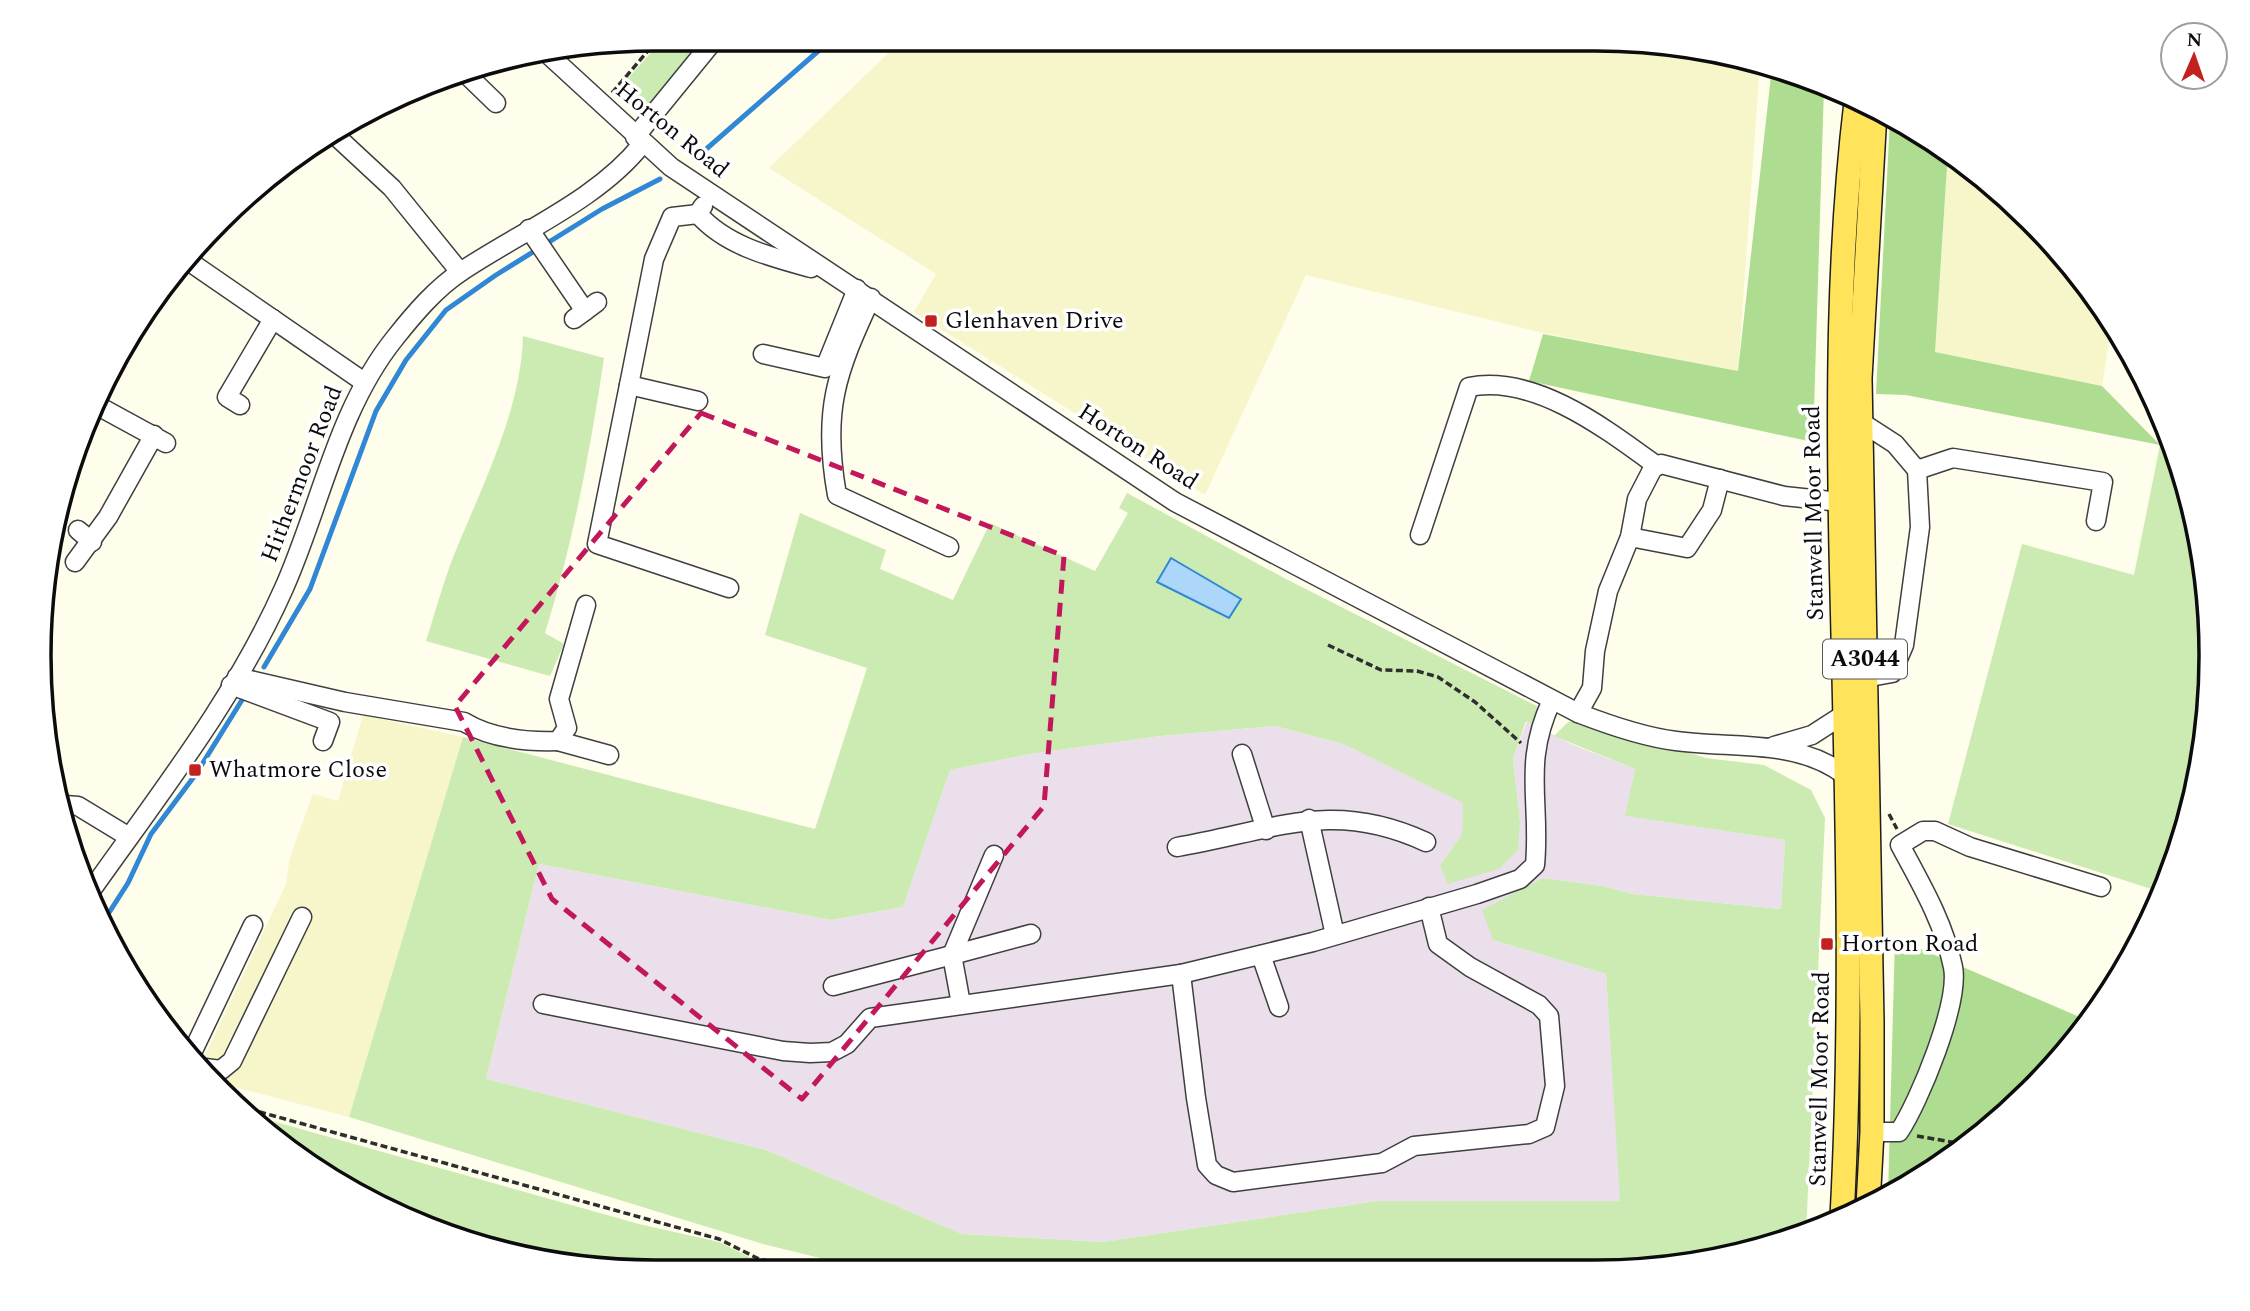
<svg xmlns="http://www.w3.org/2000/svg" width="2250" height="1311" font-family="Spectral,serif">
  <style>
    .industrial { fill: #ebdfec }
    .farmland { fill: #f6f6ca }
    .green { fill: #ccebb3 }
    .forest { fill: #aedd91 }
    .water { fill: #acd7fa; stroke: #2f87d5; stroke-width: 2 }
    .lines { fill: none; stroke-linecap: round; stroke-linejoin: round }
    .stream { stroke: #2f87d5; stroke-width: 5 }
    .minor-casing { stroke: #3f3f3f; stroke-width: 21 }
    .major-casing { stroke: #1d1d1d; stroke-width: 26 }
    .path { stroke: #2e2e2e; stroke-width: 3.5; stroke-dasharray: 7 3.5; stroke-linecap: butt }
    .minor { stroke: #fff; stroke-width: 18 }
    .major { stroke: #ffe35b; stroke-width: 23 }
    .marked { fill: none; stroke: #c2185b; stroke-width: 5; stroke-dasharray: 14 9; stroke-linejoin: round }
    .poi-dot { fill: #c3211d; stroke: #fff; stroke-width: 2.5 }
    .labels { text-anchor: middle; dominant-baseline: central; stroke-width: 7; stroke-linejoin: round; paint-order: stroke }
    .shield { fill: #fff; stroke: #555; stroke-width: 2 }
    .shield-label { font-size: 23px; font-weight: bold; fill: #0c0c0c }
    .street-label { font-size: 24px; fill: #0c0c0c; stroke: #fff }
    .poi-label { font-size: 24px; fill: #0c0c0c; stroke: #fff; text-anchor: start }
    .rim { fill: none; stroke: #0c0c0c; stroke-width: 3.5 }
  </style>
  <rect width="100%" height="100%" fill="#fffdeb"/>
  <polygon class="industrial" points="1527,721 1571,744 1635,769 1626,816 1785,840 1781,909 1633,894 1602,886 1543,878 1493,940 1606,974 1621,1201 1377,1201 1103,1242 962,1234 766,1150 486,1079 539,864 831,920 903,907 950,770 1030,754 1161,736 1275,726 1343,744 1464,803 1462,834 1440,865 1520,821 1513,759"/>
  <g class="farmland">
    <polygon points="903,39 1635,40 1760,65 1738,371 1543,333 1306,275 1205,495 914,312 936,274 769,168"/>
    <polygon points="1948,151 2030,219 2107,312 2112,322 2102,386 1935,352"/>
    <polygon points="363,715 463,737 349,1117 223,1084 201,1064 286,884 290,857 313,794 338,801"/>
  </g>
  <g class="green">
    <polygon points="663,39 699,39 649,114 621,86"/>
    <path d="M523,336L604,358C590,452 573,543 545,633L564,644L550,676L426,641C435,613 443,583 454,555C482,486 521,411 523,336Z"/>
    <path d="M2160,445H2172C2181,475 2195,506 2200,537C2219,658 2209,779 2164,893L1948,824L2022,544L2134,575Z"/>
    <polygon points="1127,493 1286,579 1537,706 1534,725 1526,721 1513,759 1520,821 1518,850 1499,869 1448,884 1440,865 1462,834 1463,803 1343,744 1275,726 1161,736 1030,754 950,770 903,907 831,920 539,864 486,1079 766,1150 962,1234 1103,1242 1377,1201 1620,1201 1606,974 1493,940 1482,910 1543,878 1602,886 1633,894 1781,909 1785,840 1625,816 1635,769 1554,736 1567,723 1577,719 1706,758 1764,765 1811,790 1825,818 1806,1234 1792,1240 1635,1271 1508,1271 1353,1259 1263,1271 873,1271 763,1244 349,1117 463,737 815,829 867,668 765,635 800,513 886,550 880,569 953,600 990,523 1095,571 1128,513 1119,508"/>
    <polygon points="258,1117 639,1224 719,1242 777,1271 615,1271 457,1240 313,1169"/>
  </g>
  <g class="forest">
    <polygon points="1772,67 1792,71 1824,87 1813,442 1529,381 1543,334 1738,371"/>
    <polygon points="1890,119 1937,142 1948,151 1935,352 2102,386 2160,445 1906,395 1876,394"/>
    <polygon points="1895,938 2089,1021 2030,1092 1903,1190 1888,1196"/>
  </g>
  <polygon class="water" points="1171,558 1241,599 1229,618 1157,582"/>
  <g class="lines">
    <g class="stream">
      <polyline points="696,158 832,39"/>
      <polyline points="264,667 310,589 376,411 406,360 446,310 496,275 602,209 660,179"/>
      <polyline points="103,922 128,883 151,834 196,774 242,700"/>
    </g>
    <g class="minor-casing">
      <g id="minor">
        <path d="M550,56L671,167L1175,502L1578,713C1609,725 1643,737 1676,741C1733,749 1797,738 1846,776"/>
        <polyline points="462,70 496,103"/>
        <polyline points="336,136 392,188 460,272"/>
        <polyline points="635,137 715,39"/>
        <path d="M703,206L698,214C726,246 771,257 811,268"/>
        <polyline points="698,214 672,217 654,259 629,385 698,401"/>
        <polyline points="529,229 585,311"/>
        <polyline points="190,262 364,382"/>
        <path d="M871,298C836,373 822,411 837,495L949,547"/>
        <polyline points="574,319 597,302"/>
        <polyline points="763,354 825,368 857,289"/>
        <polyline points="629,385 597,544 729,588"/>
        <polyline points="240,405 227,397 273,319"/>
        <polyline points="100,407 166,443"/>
        <polyline points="1861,422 1895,444 1917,470 1920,527 1904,645 1892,673 1865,678"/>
        <polyline points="1917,470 1953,458 2103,482 2096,521"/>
        <polyline points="78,530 92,542"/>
        <path d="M1420,535L1469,387C1535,374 1606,429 1657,466"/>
        <polyline points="1630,537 1687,548 1712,510 1720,479"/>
        <polyline points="75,562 108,517 154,435"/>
        <path d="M237,677L345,702L464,722C492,739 526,742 558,741L567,728L559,699L586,605"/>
        <polyline points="231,685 330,722 323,741"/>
        <polyline points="1578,713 1592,688 1595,651 1608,591 1630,537 1637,499 1653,468 1661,464 1784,496 1840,502"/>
        <polyline points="558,741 609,755"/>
        <polyline points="1774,746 1812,735 1843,715"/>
        <polyline points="1242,754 1266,830"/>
        <polyline points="65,805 78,806 129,837"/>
        <polyline points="1309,819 1335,935"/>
        <path d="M1177,847C1273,831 1331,798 1426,842"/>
        <path d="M88,895C157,797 235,699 284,588C321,505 337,410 395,338C414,314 436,288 462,271C520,232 599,199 642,144"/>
        <polyline points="952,955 994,855"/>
        <polyline points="952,955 1031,934"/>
        <polyline points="1261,955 1279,1007"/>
        <polyline points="1181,974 1196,1098 1207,1165 1216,1175 1233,1182 1382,1163 1414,1146 1529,1134 1545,1127 1555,1086 1549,1016 1539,1005 1470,967 1438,944 1429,907"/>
        <polyline points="833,986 952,955 961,1004"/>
        <path d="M543,1004L783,1051L810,1053L832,1052L847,1044L870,1018L1181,974L1313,942L1477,894L1520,879L1535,865C1541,801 1522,763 1552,700"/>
        <polyline points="191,1055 253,925"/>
        <polyline points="205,1068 221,1070 232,1061 302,917"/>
        <path d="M1872,1132H1899C1919,1102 1960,1003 1953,967C1944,923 1921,884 1900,845L1923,831H1935L1970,847L2101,887"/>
      </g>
    </g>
    <g class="major-casing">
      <g id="major">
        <polyline points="1868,1206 1872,1132 1872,1021 1860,378 1875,112"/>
        <path d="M1842,1217C1854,995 1846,772 1841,550C1838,401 1838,251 1856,102"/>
      </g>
    </g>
    <g class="path">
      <polyline points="612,93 658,39"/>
      <polyline points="1328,645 1381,670 1417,671 1438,677 1475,702 1521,743"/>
      <polyline points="1889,814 1897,829"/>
      <polyline points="249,1109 719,1239 759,1259 807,1271"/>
      <polyline points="1917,1136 1963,1144"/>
      <polyline points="1362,1271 1440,1271"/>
    </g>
    <use href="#minor" class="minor"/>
    <use href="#major" class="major"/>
  </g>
  <path class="marked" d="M701,413L1064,556L1044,806L802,1099L552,899L455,706Z"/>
  <g class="poi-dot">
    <rect x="924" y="314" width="14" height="14" rx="3.5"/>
    <rect x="188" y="763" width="14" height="14" rx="3.5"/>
    <rect x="1820" y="937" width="14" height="14" rx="3.5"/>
  </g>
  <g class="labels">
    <rect class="shield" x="1823" y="639.5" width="84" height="39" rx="5"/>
    <g class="shield-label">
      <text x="1865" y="659">A3044</text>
    </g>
    <g class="street-label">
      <text transform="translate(672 130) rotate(39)">Horton Road</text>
      <text transform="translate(1138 447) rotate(33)">Horton Road</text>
      <text transform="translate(302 474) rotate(-69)">Hithermoor Road</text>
      <text transform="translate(1814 513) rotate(-91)">Stanwell Moor Road</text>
      <text transform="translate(1820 1079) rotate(-89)">Stanwell Moor Road</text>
    </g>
    <g class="poi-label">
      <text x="945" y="321">Glenhaven Drive</text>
      <text x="209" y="770">Whatmore Close</text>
      <text x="1841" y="944">Horton Road</text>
    </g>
  </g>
  <path d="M0 0H2250V1311H0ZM655 51H1595A604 604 0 0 1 2199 655V656A604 604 0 0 1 1595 1260H655A604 604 0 0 1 51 656V655A604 604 0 0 1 655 51Z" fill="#fff" fill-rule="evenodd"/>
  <path class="rim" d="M655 51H1595A604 604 0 0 1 2199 655V656A604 604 0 0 1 1595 1260H655A604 604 0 0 1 51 656V655A604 604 0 0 1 655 51Z"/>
  <g transform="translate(2194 56) rotate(2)"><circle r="33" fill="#ffffff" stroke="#9e9e9e" stroke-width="2"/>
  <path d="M0-5L12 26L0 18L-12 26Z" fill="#c3211d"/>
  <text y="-10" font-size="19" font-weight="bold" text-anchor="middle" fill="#0c0c0c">N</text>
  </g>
</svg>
